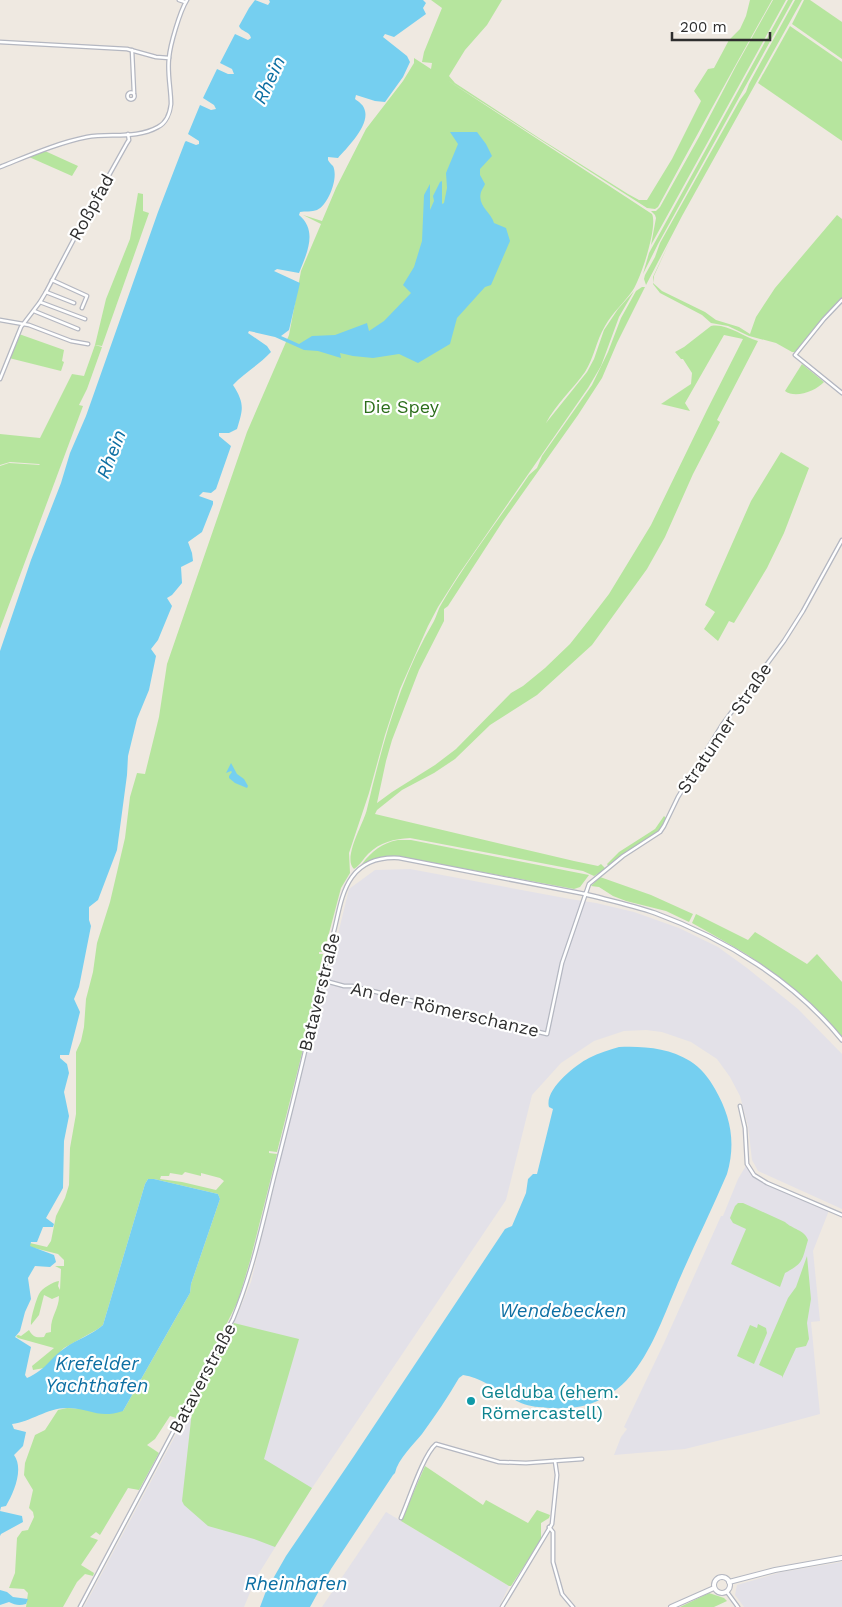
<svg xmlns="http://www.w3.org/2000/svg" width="842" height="1607" font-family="'Work Sans',sans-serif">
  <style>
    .industrial { fill: #e3e1e8 }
    .green { fill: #b6e59e; fill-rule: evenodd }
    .water { fill: #75cff0 }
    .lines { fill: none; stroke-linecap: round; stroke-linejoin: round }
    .minor-casing { stroke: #b4b7c1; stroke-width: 5 }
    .tertiary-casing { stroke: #b4b7c1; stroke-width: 5.5 }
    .secondary-casing { stroke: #b4b7c1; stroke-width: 6 }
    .minor { stroke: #fff; stroke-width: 2.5 }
    .tertiary { stroke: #fff; stroke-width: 3 }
    .secondary { stroke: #fff; stroke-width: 4 }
    .culture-dot { fill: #0f9aa8; stroke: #fff; stroke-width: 2 }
    .labels { text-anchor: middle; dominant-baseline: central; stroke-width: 4.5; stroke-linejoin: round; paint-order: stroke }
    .street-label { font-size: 18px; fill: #2e2e2e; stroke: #fff }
    .park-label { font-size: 18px; fill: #2c6e1b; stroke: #fff }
    .culture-label { font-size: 18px; fill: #0d838f; stroke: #fff; text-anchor: start }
    .water-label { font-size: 19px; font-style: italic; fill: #0d6fa3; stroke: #fff }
  </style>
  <rect width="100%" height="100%" fill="#efe9e1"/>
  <g class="industrial">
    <polygon points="410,869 570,899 596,903 634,912 679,928 718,947 747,968 798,1009 842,1054 842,1209 758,1171 752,1160 748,1126 740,1096 730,1077 717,1059 691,1042 662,1032 646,1030 624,1031 594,1041 561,1063 532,1095 506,1200 312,1488 256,1578 244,1607 84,1607 230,1333 251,1282 323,983 328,975 349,889 375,870"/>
    <polygon points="747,1164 749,1169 760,1179 828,1209 828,1213 813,1251 820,1321 811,1322 820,1414 765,1429 685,1449 614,1455 621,1437 627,1429 624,1427 664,1343 721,1216 723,1216 738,1179"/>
    <polygon points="386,1512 509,1586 499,1607 322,1607"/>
    <polygon points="842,1562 842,1607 744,1607 735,1595 737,1585 782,1572"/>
  </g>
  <g class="green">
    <path d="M431,0H502L487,25L465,50L449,76L455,83L539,138L628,194L639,200H647L672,159L701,101L694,91L708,69L714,68L729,40L740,29L746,16L750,0H772C734,68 695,138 658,207L655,209L647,208L447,80L652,214C658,226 641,278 633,290C624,303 612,313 605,326C596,341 594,358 585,372C573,389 556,404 546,423L587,372L594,359L604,330L618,309L634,291L619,317L601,366L588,388L459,574L438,607L428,626L400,689L385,735L369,793L349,853L350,873L341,888L324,952H319V954H323L314,994L313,1010L277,1152L269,1151V1153L277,1154L250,1261L238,1301L179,1419L170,1416L155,1439L147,1445L159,1453L139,1490L128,1488L100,1535L96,1532L90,1537L98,1540L81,1565L94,1573L93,1576L85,1574L77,1582L63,1607H26L28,1593L24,1589L9,1588L15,1573L17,1538L22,1531L28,1530L34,1517L33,1512L29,1508L33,1490L24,1475L25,1463L35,1435L45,1430L58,1410L67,1408L123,1411L190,1293L191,1284L220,1199L218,1194L154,1179H148L145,1184L103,1325L98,1329L64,1348L44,1368L33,1370L32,1366L54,1348L18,1338L16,1336L18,1335L21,1336L29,1330C33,1337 36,1338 44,1337L46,1333L51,1332C50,1316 59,1310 59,1296L52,1299L44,1295L39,1315L31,1325C30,1320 36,1300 39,1294C42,1288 53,1282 59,1281L58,1286L60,1290L61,1269L55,1266H64V1260L58,1254L30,1247L27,1244L30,1243L47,1247L51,1241L56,1216L65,1198L69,1185L70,1148L76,1114V1052L81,1041L84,1027L86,999L93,972L97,943L110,902L125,838L130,797L137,773L145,774L159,717L167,664L247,432L289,335L301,271L321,224L303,215L322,221L336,188L366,129L403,81L414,63V58L431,69L432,63L422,62L424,52L442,8ZM185,1172L201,1176V1173L220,1178L224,1181L216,1190L182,1182L160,1179L161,1176H169L170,1173L182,1175Z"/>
    <polygon points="773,0 786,0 651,245 656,218 655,215 651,211 656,211 660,207 699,137 736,66"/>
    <polygon points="788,0 793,0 658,244 643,274 649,253"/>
    <polygon points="795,0 802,0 682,216 646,285 644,279 645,275 655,257 660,243 740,100 746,92 749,84"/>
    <polygon points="804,0 810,0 842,22 842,59 792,24"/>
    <polygon points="790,26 842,62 842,141 758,83"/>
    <polygon points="45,151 78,166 72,176 29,157"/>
    <polygon points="138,193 143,194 143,211 149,213 102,346 95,345 106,299 130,239"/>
    <polygon points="692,202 670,241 654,276 653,283 662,291 705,312 716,320 739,327 750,334 756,317 775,288 837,215 842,219 842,298 823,319 796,352 792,352 776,343 749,336 728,326 711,323 702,315 660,293 653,284 653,277 670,241"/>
    <path d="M642,287H645L617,343L602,378L578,415L503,521L448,606L444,609V621L419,670L392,740L386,761L377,803L392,792L435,765L456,749L511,693L523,686L545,668L570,644L589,620L609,594L651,525L707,410L743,339L724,335L685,403L690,411L661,404L691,384L692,373L683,359H681L675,352L684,347L711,326C727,323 743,337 758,341L717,420L720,422L693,474L665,537L647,569L592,645L537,695L490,725L455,759L434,773L402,790L377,810L375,814L574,861L598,866L601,864L606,869L594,876L583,871L410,838C394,839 380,842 368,854C363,859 361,864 354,869C342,858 364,823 367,809C382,745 400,678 434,621C437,615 438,609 442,603C468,559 500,518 529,475L537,468L542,456L592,385L608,352L621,318L636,291Z"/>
    <polygon points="19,334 64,350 62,361 64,362 61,371 9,358"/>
    <polygon points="95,345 102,347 87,389 79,405 83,406 0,629 0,466 9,463 40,465 39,464 10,462 0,465 0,434 40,438 72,374 84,376"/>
    <path d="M802,364L824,382C816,391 795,399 785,391Z"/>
    <polygon points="781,452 809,468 784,533 767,568 734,623 729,621 718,641 704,629 715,612 705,605 751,501"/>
    <polygon points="664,816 666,818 658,832 620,857 609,867 607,864 619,852 655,829"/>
    <path d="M398,840H411L589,875L580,887L574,889L401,857H380L362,864C372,851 382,843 398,840Z"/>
    <polygon points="600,877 651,895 693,914 689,922 666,911 626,901 613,896 599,887 591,886"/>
    <path d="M696,914L748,940L755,932L807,964L817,954L842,982V1037C814,1005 782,977 746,954C728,943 710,933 692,923Z"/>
    <path d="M738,1203H743L785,1222C792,1229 805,1230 808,1240C802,1260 804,1263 785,1273L780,1287L731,1264L746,1229L733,1223L730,1218L735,1206Z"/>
    <polygon points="807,1256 811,1299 807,1323 809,1339 806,1346 796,1348 782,1378 782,1376 759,1365 788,1298 796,1287"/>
    <polygon points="234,1323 299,1339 264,1459 312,1488 275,1547 254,1539 208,1526 184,1505 182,1501 193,1402"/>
    <polygon points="758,1324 766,1328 767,1333 754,1364 737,1356 750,1325 757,1328"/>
    <polygon points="425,1466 483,1505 486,1500 528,1523 537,1510 550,1515 549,1518 541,1523 541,1540 511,1586 509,1586 401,1521"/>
    <polygon points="709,1593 724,1598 727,1601 714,1607 680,1607"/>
  </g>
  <g class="water">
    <path d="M255,0L268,5L270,2L269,0H423L426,3L423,8L426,14L394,37L385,34L383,37L407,56L410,62L403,77L385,102L375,101L356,95L355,99C359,102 364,105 365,111C369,126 347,148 338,158L328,157V160C329,162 332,165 333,166C339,178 328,205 317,210C312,212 305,211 300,212L299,215C318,231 307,253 299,273L277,269L274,271L300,283L289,330L281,336L299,344L312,336L335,335L367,323L369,331L384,321L411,293L403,285L414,267L422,241L424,195L430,184V210L434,201L433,196L440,182L442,181V204L444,203L447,188L446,173L458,144L450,132H477L486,144L492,156L480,169V175L485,184C484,187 482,189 481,192C477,206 491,212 494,223L506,228L510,241L491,285L485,287L457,318L450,344L418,363L399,354L373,358L353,356L340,353L341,358L318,351L304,350L275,337L249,331L248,333L267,346L271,352C259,365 244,373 233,385C245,404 243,409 237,429L229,433H219V436L231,446L216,489L211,493L203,492L199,496L213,501V504L202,532L188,542L192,553L193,561L181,567L182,583L172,595L167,598L172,606L158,640L151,649L156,656L149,690L137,719L128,756L127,775L117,850L98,900L89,907V920L91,926L79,987L74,999L80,1012L69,1055H60V1058L67,1064L69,1073L64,1092L69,1116L64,1141L63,1188L46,1218L54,1224L53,1227H43L37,1242H31L30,1246L54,1255L56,1262L50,1267L35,1266L28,1278L31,1299L25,1312L20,1331L15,1337L31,1347L25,1375L27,1378C46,1370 50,1358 65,1348C77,1339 92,1335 103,1325L145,1184L148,1179H154L218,1194L220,1199L191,1284L190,1293L123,1411C98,1419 92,1409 69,1408C48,1407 31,1422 12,1424L14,1429L26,1432L23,1446L14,1455C24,1469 14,1492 6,1506L1,1507L0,1511L22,1516L23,1522L1,1534L0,1536V651L31,560L61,483L70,453L86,416L158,212L185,142L186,141L196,145L199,144V141L188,134L200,105L211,110L216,109L214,105L203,98L217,69L228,74H234L232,69L220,63L235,34L248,40L251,38C250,31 241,32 239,26L249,8Z"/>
    <polygon points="231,763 237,774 244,779 248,786 247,788 235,783 229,778 229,776 232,772 231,771 226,773"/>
    <path d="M619,1047C644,1046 669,1048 690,1061C701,1068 709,1078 715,1089C731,1117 736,1143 727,1174C713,1207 697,1239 683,1271C655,1333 637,1415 550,1408C540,1407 530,1407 521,1403C501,1394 484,1378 463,1375L459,1378C448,1397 435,1416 422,1434C413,1445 398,1459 395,1473L393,1475L331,1569L310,1607H260L266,1591L286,1556L354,1456L505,1229L512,1226L526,1193L528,1179L533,1174H537L553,1109L549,1107C544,1090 575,1065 589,1058C599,1053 609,1050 619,1047Z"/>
    <path d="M0,1590L7,1592L13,1597L28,1599L26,1604C19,1606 15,1605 9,1602L0,1605Z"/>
  </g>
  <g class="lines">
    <g class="minor-casing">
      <g id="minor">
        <polyline points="179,0 185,2"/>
        <polyline points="0,42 127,49 156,57 169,58"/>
        <polyline points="132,50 134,93"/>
        <circle cx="131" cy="96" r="3.5"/>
        <path d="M0,167C28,156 57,143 87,137C110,133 137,139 158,127C166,123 170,113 171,104C171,89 167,73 169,58C170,45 180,11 187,0"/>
        <polyline points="52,280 87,296 82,308"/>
        <polyline points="46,292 74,303"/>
        <polyline points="842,300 824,319 795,355 842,393"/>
        <polyline points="40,302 85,319"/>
        <polyline points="34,311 78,329"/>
        <polyline points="0,320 29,325 71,341 88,344"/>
        <polyline points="0,379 21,327 40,302 46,292 84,220 127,143 129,140 128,134"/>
        <polyline points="322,980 344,986 352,986 547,1034 562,963 589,884 623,856 660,832 664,826 678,797 722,725 784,641 803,611 842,540"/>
        <polyline points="740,1106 745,1128 747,1164 754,1175 767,1183 842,1215"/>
        <path d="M401,1518C409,1500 423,1455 436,1444L499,1462L526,1463L582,1459"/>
        <polyline points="549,1527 553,1532 553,1562 562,1594 573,1607"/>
        <polyline points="727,1592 738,1607"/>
        <path d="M80,1607L233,1319C252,1273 262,1226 274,1177C288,1122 302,1067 314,1012C321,983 328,955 335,927C339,910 342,891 352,877C363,862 381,857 399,858L585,894"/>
        <polyline points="502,1607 552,1524 557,1475 555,1461"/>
      </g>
    </g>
    <g class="tertiary-casing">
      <path id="tertiary" d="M585,894C608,900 632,905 655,913C726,939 794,981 842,1040"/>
    </g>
    <g class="secondary-casing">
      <g id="secondary">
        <circle cx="722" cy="1585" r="8"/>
        <polyline points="729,1582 775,1570 842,1558"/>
        <polyline points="671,1607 714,1588"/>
      </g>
    </g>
    <use href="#minor" class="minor"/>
    <use href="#tertiary" class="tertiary"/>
    <use href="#secondary" class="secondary"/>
  </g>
  <circle class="culture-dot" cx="471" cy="1401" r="5"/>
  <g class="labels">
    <g class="street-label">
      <text transform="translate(91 207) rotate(-61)">Roßpfad</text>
      <text transform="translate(724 728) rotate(-56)">Stratumer Straße</text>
      <text transform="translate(319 992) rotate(-76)">Bataverstraße</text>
      <text transform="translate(445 1009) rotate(13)">An der Römerschanze</text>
      <text transform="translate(202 1378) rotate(-62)">Bataverstraße</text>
    </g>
    <g class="park-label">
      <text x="401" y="406">Die Spey</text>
    </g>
    <g class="culture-label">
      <text x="481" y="1391">Gelduba (ehem.<tspan x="481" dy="21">Römercastell)</tspan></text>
    </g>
    <g class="water-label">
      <text transform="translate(269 80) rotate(-65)">Rhein</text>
      <text transform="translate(111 454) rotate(-69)">Rhein</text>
      <text x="563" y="1310">Wendebecken</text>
      <text x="97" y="1363">Krefelder<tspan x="97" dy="22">Yachthafen</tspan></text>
      <text x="296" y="1583">Rheinhafen</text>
    </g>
  </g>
  <path d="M672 32v8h98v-8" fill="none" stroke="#2e2e2e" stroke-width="2.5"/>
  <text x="680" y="32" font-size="15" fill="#2e2e2e" stroke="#ffffff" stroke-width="4" paint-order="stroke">200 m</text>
</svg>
